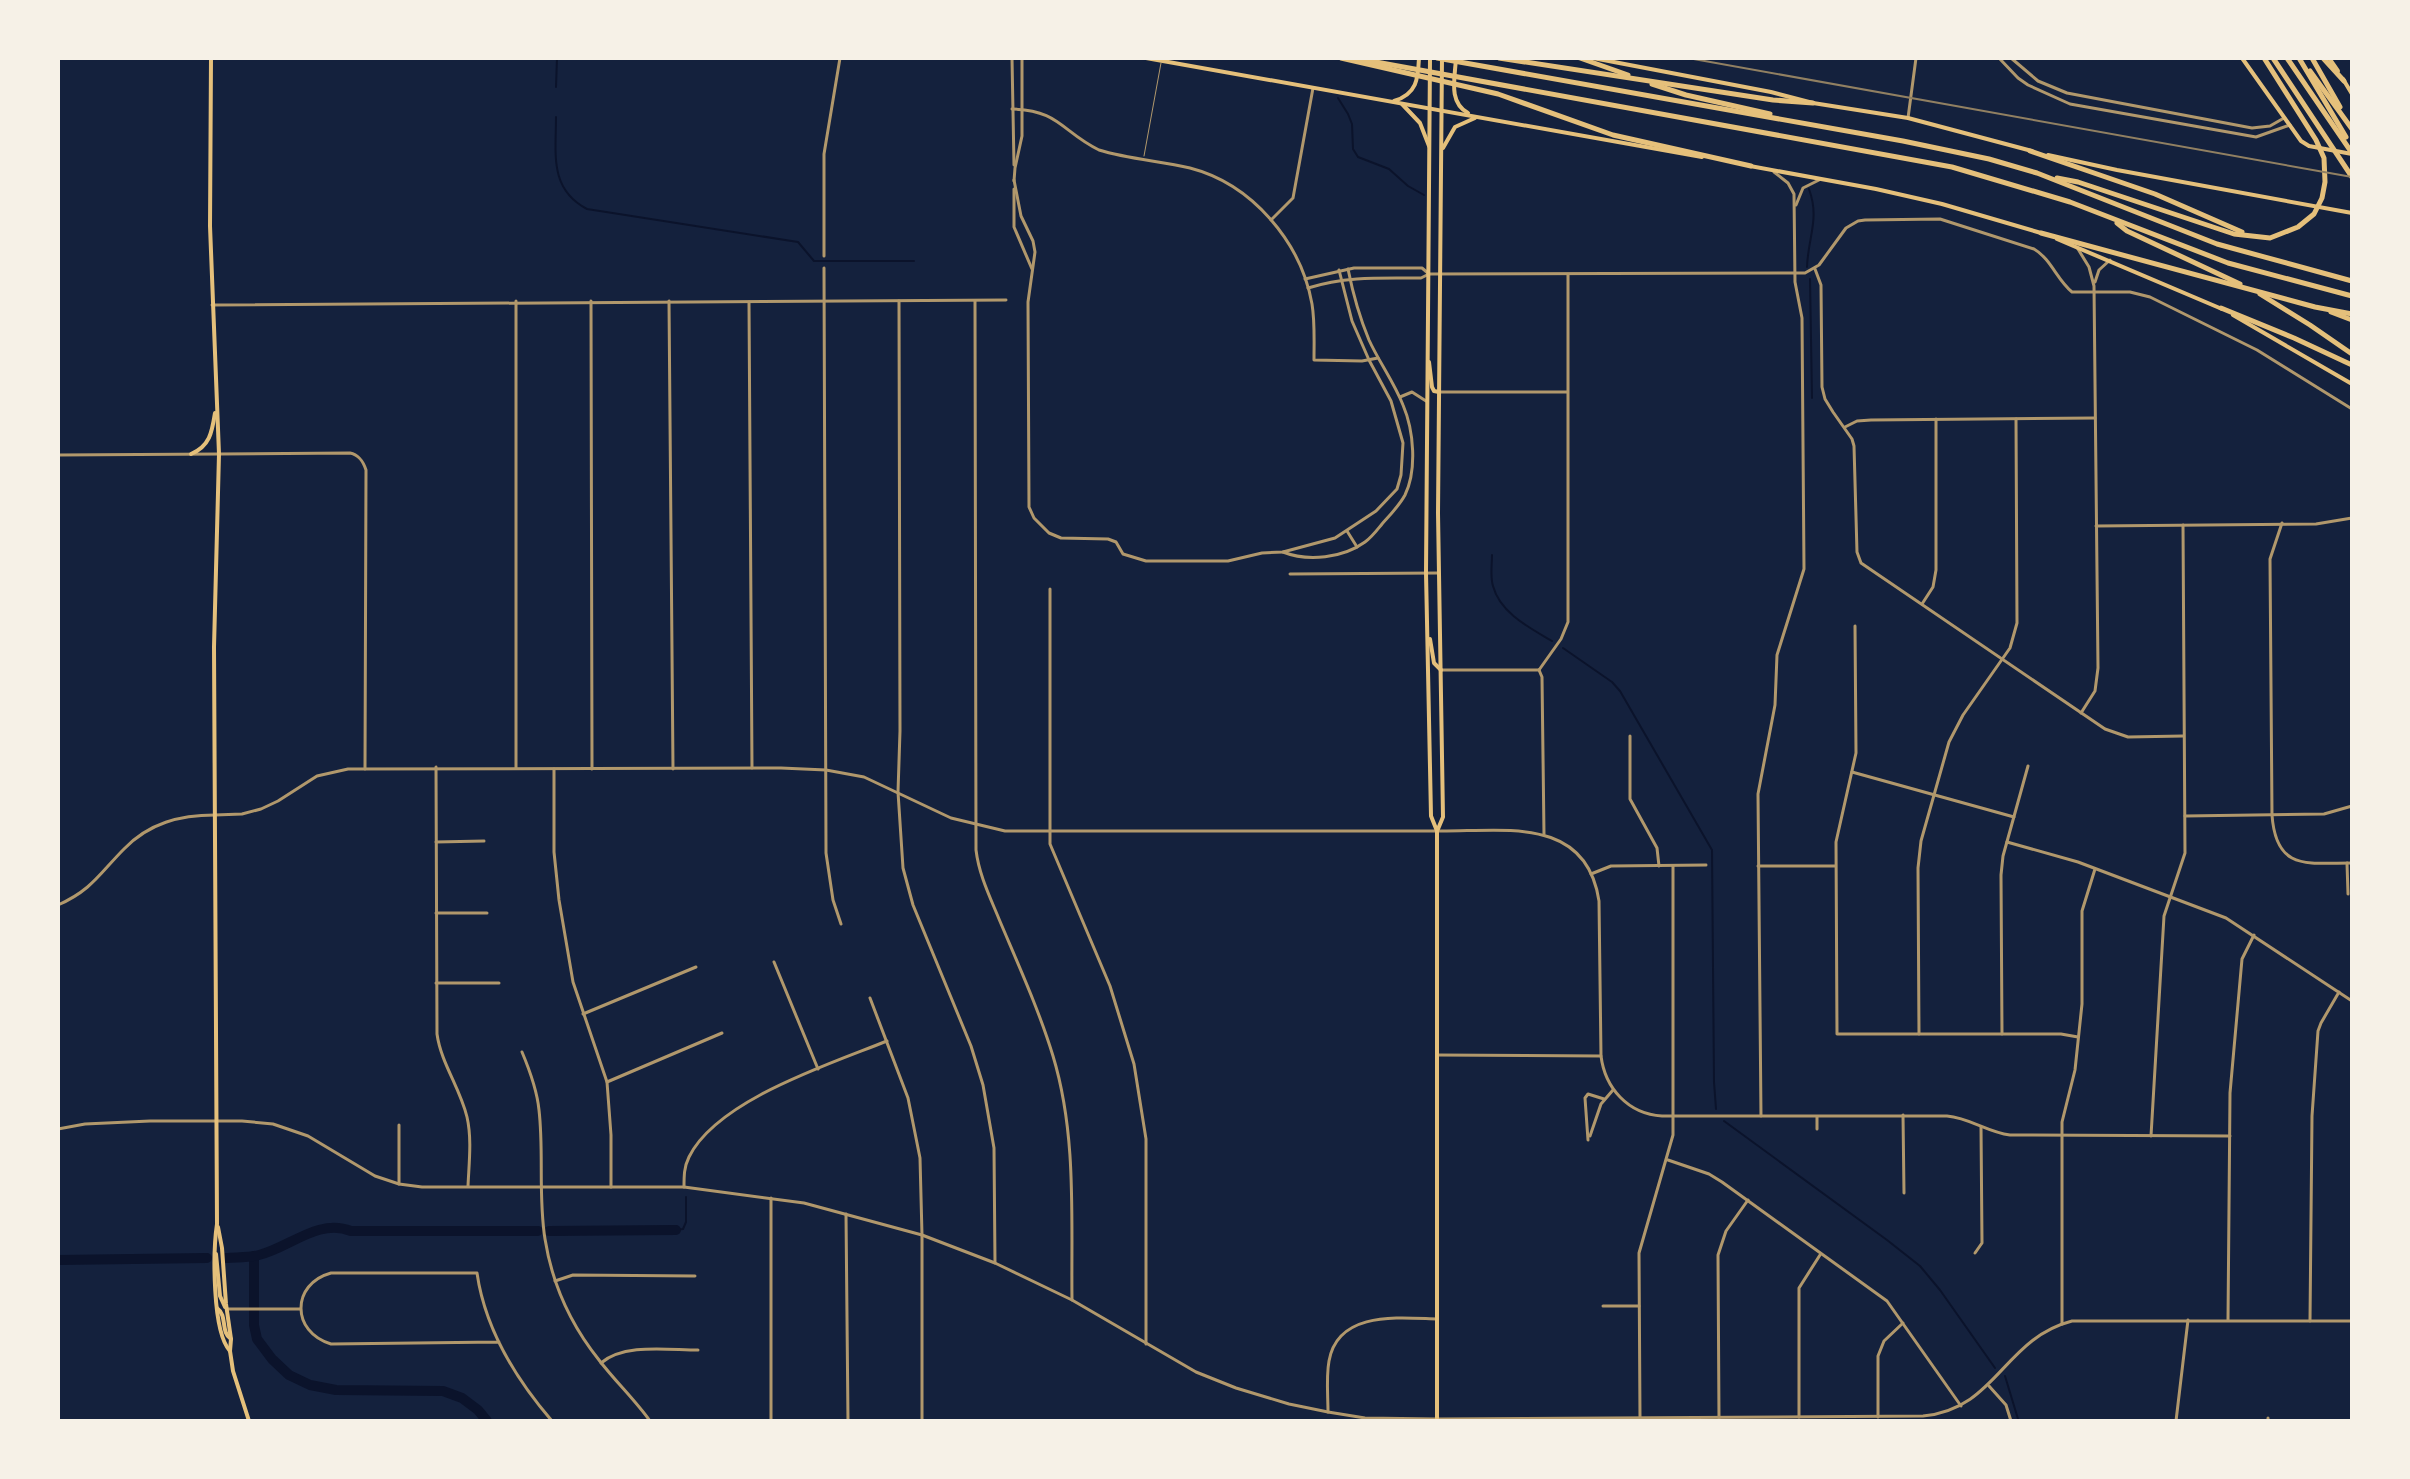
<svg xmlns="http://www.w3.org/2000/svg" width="2410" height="1479" font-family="'Nunito Sans',sans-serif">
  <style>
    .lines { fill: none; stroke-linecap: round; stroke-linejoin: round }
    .stream { stroke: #0b132b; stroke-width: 2 }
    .river { stroke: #0b132b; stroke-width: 10 }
    .service { stroke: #b1986c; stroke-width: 1 }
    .minor { stroke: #b1986c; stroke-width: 3 }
    .tertiary { stroke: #b1986c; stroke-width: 3 }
    .secondary { stroke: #e5c07b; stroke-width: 4 }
    .motorway { stroke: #e5c07b; stroke-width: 5 }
    .rail { stroke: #918062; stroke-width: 2 }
  </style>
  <rect width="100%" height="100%" fill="#14213d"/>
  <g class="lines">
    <g class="stream">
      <polyline points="556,87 557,58"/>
      <polyline points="1338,98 1348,114 1352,124 1353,149 1358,157 1389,169 1408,186 1424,195"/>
      <path d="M556,117C556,154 549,189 587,209L798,242L814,261H914"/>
      <path d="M1807,267C1808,237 1820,219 1809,189"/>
      <polyline points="1810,279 1812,398"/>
      <path d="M1492,555C1492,565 1490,577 1493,586C1500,613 1530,628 1552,641"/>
      <polyline points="1563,648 1612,682 1620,691 1712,850 1714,1082 1716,1109"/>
      <polyline points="1724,1121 1887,1240 1920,1266 1940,1290 1995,1368"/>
      <polyline points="676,1230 683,1229 686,1222 686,1197"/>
      <polyline points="2005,1376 2018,1419"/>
    </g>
    <g class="river">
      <polyline points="549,1231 676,1230"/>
      <polyline points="254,1256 254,1325 257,1339 272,1359 289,1375 310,1385 336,1390 443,1391 462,1398 478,1410 487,1421"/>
      <path d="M226,1258C237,1257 249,1258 259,1255C289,1248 318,1218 351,1231H538"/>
      <polyline points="58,1260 207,1258"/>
    </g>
    <polyline class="service" points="1144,156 1161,63"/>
    <g class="minor">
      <polyline points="1012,58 1014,165"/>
      <polyline points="1999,58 2018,78 2028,85 2070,104 2256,137 2290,125"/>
      <polyline points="2011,58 2038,81 2067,93 2252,128 2270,126 2284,118"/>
      <path d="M1012,109C1059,110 1062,132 1099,150C1128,159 1160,161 1190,168C1252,184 1301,242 1312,304C1315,322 1314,341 1314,360L1362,361L1378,358"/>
      <polyline points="1908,118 1916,58"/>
      <polyline points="1014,180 1021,216 1033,241 1035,252 1028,302 1029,507 1034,518 1049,533 1061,538 1108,539 1116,542 1123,554 1146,561 1228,561 1262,553 1283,552 1335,538 1376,511 1397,489 1401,475 1403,443 1391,401 1369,360 1352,321 1339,270"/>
      <polyline points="1014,181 1015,168 1022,136 1022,58"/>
      <polyline points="1014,189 1014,227 1032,269"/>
      <polyline points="1796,205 1803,188 1819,180"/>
      <polyline points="1271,220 1293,198 1313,88"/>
      <polyline points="2078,249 2089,267 2094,286 2098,668 2095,691 2081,713"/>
      <polyline points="824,256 824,154 840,58"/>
      <polyline points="824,268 826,853 833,900 841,924"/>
      <polyline points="1815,269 1821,285 1822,387 1825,399 1833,412 1852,439 1854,446 1857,552 1861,563 2105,729 2128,737 2183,736"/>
      <polyline points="1305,279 1354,268 1422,268 1429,274"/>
      <polyline points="2095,282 2099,270 2110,260"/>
      <path d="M1308,288C1346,276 1381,278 1421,278L1429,274L1805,273L1819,265L1846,228L1858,221L1865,220L1940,219L2034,249C2051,259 2057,280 2072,292H2130L2150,297L2257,350L2352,409"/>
      <polyline points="591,301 592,769"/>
      <polyline points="669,301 673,769"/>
      <polyline points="899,301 900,731 898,792 903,868 913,905 971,1046 983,1085 994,1148 995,1263"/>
      <path d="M975,301L976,850C979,875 990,897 999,919C1018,964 1039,1010 1053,1056C1077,1135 1071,1219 1072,1300"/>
      <polyline points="749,302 752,768"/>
      <polyline points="212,305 1006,300"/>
      <polyline points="1439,392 1567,392"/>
      <polyline points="1400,397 1412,392 1426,401"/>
      <polyline points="1845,427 1857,421 1871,420 2095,418"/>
      <path d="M219,454L350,453C359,455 363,461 366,470L365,769"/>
      <path d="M2282,523L2270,559L2272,815C2276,871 2307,863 2352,863"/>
      <polyline points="2096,526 2316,524 2352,518"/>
      <polyline points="1347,531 1357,547"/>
      <path d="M1283,552C1308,562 1343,558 1365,542C1372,537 1377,530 1382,524C1390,515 1399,506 1405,495C1417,470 1414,431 1403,405C1394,382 1379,362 1369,340C1359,316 1353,294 1348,269"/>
      <polyline points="1290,574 1438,573"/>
      <polyline points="1050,589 1050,844 1110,986 1134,1064 1146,1139 1146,1344"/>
      <polyline points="1922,604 1933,587 1936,570 1936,419"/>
      <polyline points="1855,626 1856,753 1836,842 1837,1034 2061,1034 2078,1037"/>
      <polyline points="1441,670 1539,670"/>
      <polyline points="1539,670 1561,639 1568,622 1568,275"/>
      <polyline points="1539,670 1542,677 1544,834"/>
      <polyline points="1630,736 1630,799 1657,848 1659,866"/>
      <path d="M436,767L437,1034C441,1063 460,1088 467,1117C472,1139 469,1163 468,1186"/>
      <polyline points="516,768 516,301"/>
      <polyline points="554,769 554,852 559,900 573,982 607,1082 611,1135 611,1187"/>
      <polyline points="1852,772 2014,817"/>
      <polyline points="2185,816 2324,814 2352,806"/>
      <path d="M1437,831C1501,832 1586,814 1599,901L1601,1056C1605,1088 1628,1114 1662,1116H1947C1970,1118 1987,1132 2010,1135L2230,1136"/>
      <polyline points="436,842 484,841"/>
      <polyline points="2007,842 2078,862 2226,918 2352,1001"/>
      <polyline points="2347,863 2348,894"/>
      <polyline points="1758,866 1835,866"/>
      <polyline points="1591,874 1611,866 1706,865"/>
      <path d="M58,905C92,890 100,873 124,849C149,823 180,815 215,815"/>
      <polyline points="436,913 487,913"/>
      <polyline points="774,962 818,1069"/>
      <polyline points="436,983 499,983"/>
      <polyline points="870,998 908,1098 920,1158 922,1235 922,1421"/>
      <polyline points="583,1014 696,967"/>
      <polyline points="1919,1034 1918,868 1921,841 1949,742 1963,715 2010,648 2017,623 2016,419"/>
      <polyline points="2002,1034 2001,875 2003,856 2028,766"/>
      <path d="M522,1052C530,1071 537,1090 539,1110C544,1153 538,1196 545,1239C552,1283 571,1325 599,1360C615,1381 635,1400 650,1421"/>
      <polyline points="1437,1055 1601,1056"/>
      <polyline points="607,1082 722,1033"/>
      <polyline points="1903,1115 1904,1193"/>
      <polyline points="1761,1116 1758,794 1775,705 1777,655 1804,569 1802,318 1795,282 1794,194 1788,183 1774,172"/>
      <polyline points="1817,1129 1817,1117"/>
      <polyline points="1590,1136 1601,1104 1613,1090"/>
      <polyline points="2151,1136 2164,916 2185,853 2183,525"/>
      <polyline points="1588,1140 1585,1098 1588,1094 1604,1099"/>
      <polyline points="1668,1160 1709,1174 1722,1182 1887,1301 1961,1406"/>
      <polyline points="399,1184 399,1125"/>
      <path d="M684,1187C684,1176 684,1167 689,1157C717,1100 830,1064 887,1041"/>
      <polyline points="771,1198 771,1421"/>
      <polyline points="846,1214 848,1421"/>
      <polyline points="1975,1253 1982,1243 1981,1127"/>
      <polyline points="555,1281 573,1275 695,1276"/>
      <polyline points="1603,1306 1639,1306"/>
      <polyline points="228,1309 300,1309"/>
      <polyline points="2228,1320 2230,1093 2242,959 2254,935"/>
      <polyline points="2310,1321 2312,1116 2318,1031 2321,1023 2339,992"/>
      <polyline points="2062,1324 2062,1122 2075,1070 2082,1004 2082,911 2095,869"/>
      <path d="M499,1342L331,1344C291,1332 291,1284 331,1273H477C485,1329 515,1378 552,1421"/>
      <path d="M601,1363C624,1343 668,1350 698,1350"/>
      <polyline points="1989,1386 2006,1405 2011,1421"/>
      <path d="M1328,1412C1328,1396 1326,1377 1329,1361C1338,1310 1400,1318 1437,1319"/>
      <polyline points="1640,1417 1639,1253 1673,1135 1673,866"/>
      <polyline points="1799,1417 1799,1288 1820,1255"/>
      <polyline points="1878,1417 1878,1356 1884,1341 1903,1323"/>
      <polyline points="1719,1418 1718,1255 1726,1231 1748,1200"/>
      <polyline points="2176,1421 2188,1320"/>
      <polyline points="2268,1421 2268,1418"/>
    </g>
    <g class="tertiary">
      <polyline points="58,455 219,454"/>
      <polyline points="215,815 242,814 261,809 278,801 317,776 348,769 781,768 826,770 864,777 951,818 1005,831 1437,831"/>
      <path d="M58,1129L85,1124L150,1121H242L273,1124L308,1136L375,1176L399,1184L422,1187H684L804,1203L922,1235L995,1263L1072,1300L1196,1372L1236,1388L1289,1404L1328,1412L1365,1418L1437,1419L1923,1416C1997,1409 2003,1339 2072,1321H2352"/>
    </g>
    <g class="secondary">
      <path d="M211,58L210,226L219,454L214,647L217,1224C213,1251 212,1332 230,1351"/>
      <polyline points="1146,58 1702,157"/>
      <polyline points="1430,58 1426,573 1431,816 1437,831 1437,1421"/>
      <path d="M1456,58C1455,78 1448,102 1468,113"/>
      <polyline points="1593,58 1771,92 1813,103 1908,118 2032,151"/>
      <polyline points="2242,58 2301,141 2309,146 2352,154"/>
      <polyline points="2329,58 2338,71"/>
      <polyline points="2343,79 2352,94"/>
      <path d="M1394,101C1417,94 1418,79 1419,58"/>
      <polyline points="1402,104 1420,123 1429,146"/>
      <polyline points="1443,148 1455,127 1475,118"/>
      <polyline points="2048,155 2117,170 2352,213"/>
      <polyline points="1750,166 1876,189 1942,204 2041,233"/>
      <polyline points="2057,239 2222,309"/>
      <polyline points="2233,315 2352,384"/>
      <polyline points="1429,362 1432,387 1434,391 1439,392"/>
      <path d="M191,454C210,446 212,432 215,413"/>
      <polyline points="1430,639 1434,663 1441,670"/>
      <polyline points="1438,829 1443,817 1438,513 1442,58"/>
      <polyline points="218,1227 222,1248 226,1304 231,1339 230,1351 233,1371 249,1421"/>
      <polyline points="216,1254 220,1296 225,1307"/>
      <path d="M217,1308C228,1316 220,1332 231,1339"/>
    </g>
    <g class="motorway">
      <polyline points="1341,58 1498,94 1613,135 1751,166"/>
      <polyline points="1354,58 1952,167 2070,202 2228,263 2352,296"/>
      <polyline points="1437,58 1903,141 1989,159 2037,173 2217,244 2352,281"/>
      <polyline points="1499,58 1773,100 1813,103"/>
      <polyline points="1580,58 1628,75"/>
      <polyline points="2273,58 2352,177"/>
      <polyline points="2287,58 2352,153"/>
      <polyline points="2299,58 2346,137"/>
      <polyline points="2312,58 2340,107"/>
      <polyline points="2323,58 2344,81"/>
      <polyline points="2310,71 2352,129"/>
      <polyline points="1652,84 1686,95 1770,114"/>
      <polyline points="2030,151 2155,194 2242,232"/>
      <polyline points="2057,178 2078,182 2234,234 2270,238 2298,227 2314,214 2322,198 2325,182 2324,158 2316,140 2264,58"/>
      <polyline points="2117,223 2127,231 2240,284"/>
      <polyline points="2041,233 2315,307 2352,314"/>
      <polyline points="2260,294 2310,325 2352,354"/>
      <polyline points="2221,308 2294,338 2352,365"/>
      <polyline points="2331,312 2352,320"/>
    </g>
    <polyline class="rail" points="1688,58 2352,177"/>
  </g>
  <rect width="2410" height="1479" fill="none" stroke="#f6f1e7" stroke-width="120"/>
</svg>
